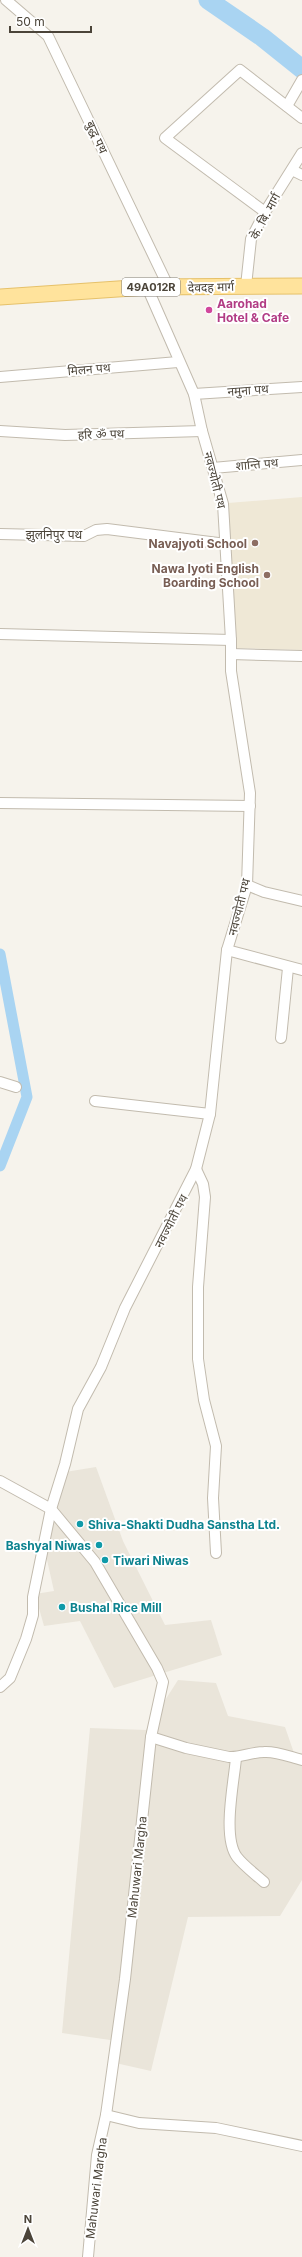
<svg xmlns="http://www.w3.org/2000/svg" width="302" height="2257" font-family="Inter,'Noto Sans Devanagari',sans-serif">
  <style>
    .residential { fill: #eae5da }
    .education { fill: #efe8d6 }
    .lines { fill: none; stroke-linecap: round; stroke-linejoin: round }
    .canal { stroke: #a9d4f2; stroke-width: 11 }
    .river { stroke: #a9d4f2; stroke-width: 19 }
    .minor-casing { stroke: #c2bbae; stroke-width: 12 }
    .primary-casing { stroke: #e6c16a; stroke-width: 17 }
    .minor { stroke: #fff; stroke-width: 10 }
    .primary { stroke: #ffe39c; stroke-width: 15 }
    .hotel-dot { fill: #d1479c; stroke: #fff; stroke-width: 1.5 }
    .education-dot { fill: #8d6e63; stroke: #fff; stroke-width: 1.5 }
    .culture-dot { fill: #0f9aa8; stroke: #fff; stroke-width: 1.5 }
    .labels { text-anchor: middle; dominant-baseline: central; stroke-width: 4; stroke-linejoin: round; paint-order: stroke }
    .shield { fill: #fff; stroke: #817c74; stroke-width: 1 }
    .shield-label { font-size: 11px; font-weight: bold; fill: #4b4439 }
    .street-label { font-size: 12px; fill: #4b4439; stroke: #fff }
    .hotel-label { font-size: 12px; font-weight: bold; fill: #b23c85; stroke: #fff; text-anchor: start }
    .education-label { font-size: 12px; font-weight: bold; fill: #785e54; stroke: #fff; text-anchor: end }
    .culture-label { font-size: 12px; font-weight: bold; fill: #0d838f; stroke: #fff; text-anchor: start }
  </style>
  <rect width="100%" height="100%" fill="#f6f3ec"/>
  <g class="residential">
    <polygon points="96,1467 123,1541 165,1625 211,1620 222,1655 114,1688 80,1621 44,1626 35,1594 54,1591 45,1551 59,1473"/>
    <polygon points="178,1680 216,1683 228,1716 285,1727 294,1753 302,1753 302,1880 280,1916 188,1917 151,2071 111,2062 117,2041 62,2033 90,1728 146,1730"/>
  </g>
  <polygon class="education" points="302,497 302,650 237,648 228,503"/>
  <g class="lines">
    <polyline class="canal" points="0,954 27,1097 0,1166"/>
    <polyline class="river" points="208,0 262,37 302,69"/>
    <g class="minor-casing">
      <g id="minor">
        <polyline points="6,0 48,36 169,288"/>
        <polyline points="287,106 302,80"/>
        <polyline points="292,170 302,175"/>
        <polyline points="265,212 165,138 240,70 302,118"/>
        <polyline points="246,286 251,239 265,212 302,153"/>
        <polyline points="0,377 178,362"/>
        <polyline points="194,394 302,387"/>
        <polyline points="0,431 65,435 202,431"/>
        <polyline points="213,468 302,460"/>
        <polyline points="0,534 84,536 96,530 107,529 226,544"/>
        <polyline points="0,634 231,640"/>
        <polyline points="231,654 302,656"/>
        <polyline points="0,803 250,806"/>
        <polyline points="247,885 264,892 302,901"/>
        <polyline points="227,950 302,970"/>
        <polyline points="281,1038 288,968"/>
        <polyline points="0,1082 16,1087"/>
        <polyline points="95,1101 210,1114"/>
        <polyline points="196,1169 203,1184 205,1197 198,1287 198,1359 204,1400 216,1446 213,1498 216,1553"/>
        <polyline points="0,1481 51,1509 95,1562 157,1668 163,1682 151,1737 125,1979 106,2115 97,2155 88,2257"/>
        <polyline points="0,1687 10,1678 26,1639 33,1615 33,1597 51,1509 65,1464 78,1409 101,1367 125,1308 196,1169 210,1114 227,950 247,885 250,793 231,671 231,640 223,504 202,431 194,394 147,287"/>
        <path d="M151,1737L186,1748L229,1757C239,1758 252,1752 264,1752C276,1751 290,1757 302,1760"/>
        <path d="M236,1758C234,1782 222,1837 237,1857C244,1866 255,1874 264,1882"/>
        <polyline points="106,2115 139,2123 216,2128 302,2146"/>
      </g>
    </g>
    <g class="primary-casing">
      <polyline id="primary" points="0,297 147,287 302,286"/>
    </g>
    <use href="#minor" class="minor"/>
    <use href="#primary" class="primary"/>
  </g>
  <circle class="hotel-dot" cx="209" cy="310" r="4"/>
  <g class="education-dot">
    <circle cx="255" cy="543" r="4"/>
    <circle cx="267" cy="575" r="4"/>
  </g>
  <g class="culture-dot">
    <circle cx="80" cy="1524" r="4"/>
    <circle cx="99" cy="1545" r="4"/>
    <circle cx="105" cy="1560" r="4"/>
    <circle cx="62" cy="1607" r="4"/>
  </g>
  <g class="labels">
    <rect class="shield" x="122" y="278" width="58" height="18" rx="3"/>
    <g class="shield-label">
      <text x="151" y="287">49A012R</text>
    </g>
    <g class="street-label">
      <text transform="translate(97 137) rotate(65)">बुद्ध पथ</text>
      <text transform="translate(265 216) rotate(-62)">के. बि. मार्ग</text>
      <text transform="translate(211 287) rotate(-2)">देवदह मार्ग</text>
      <text transform="translate(89 369) rotate(-5)">मिलन पथ</text>
      <text transform="translate(248 390) rotate(-4)">नमुना पथ</text>
      <text transform="translate(101 434) rotate(-2)">हरि ॐ पथ</text>
      <text transform="translate(257 464) rotate(-5)">शान्ति पथ</text>
      <text transform="translate(215 480) rotate(76)">नवज्योती पथ</text>
      <text x="54" y="534">झुलनिपुर पथ</text>
      <text transform="translate(239 907) rotate(-76)">नवज्योती पथ</text>
      <text transform="translate(171 1221) rotate(-63)">नवज्योती पथ</text>
      <text transform="translate(137 1867) rotate(-84)">Mahuwari Margha</text>
      <text transform="translate(96 2188) rotate(-83)">Mahuwari Margha</text>
    </g>
    <g class="hotel-label">
      <text x="217" y="303">Aarohad<tspan x="217" dy="14">Hotel &amp; Cafe</tspan></text>
    </g>
    <g class="education-label">
      <text x="247" y="543">Navajyoti School</text>
      <text x="259" y="568">Nawa Iyoti English<tspan x="259" dy="14">Boarding School</tspan></text>
    </g>
    <g class="culture-label">
      <text x="88" y="1524">Shiva-Shakti Dudha Sanstha Ltd.</text>
      <text x="91" y="1545" text-anchor="end">Bashyal Niwas</text>
      <text x="113" y="1560">Tiwari Niwas</text>
      <text x="70" y="1607">Bushal Rice Mill</text>
    </g>
  </g>
  <g transform="translate(28 2229)" stroke="#ffffff" stroke-width="3" paint-order="stroke">
  <path d="M0-3L7 15L0 10L-7 15Z" fill="#4b4439"/>
  <text y="-6" font-size="11" font-weight="bold" text-anchor="middle" fill="#4b4439">N</text>
  </g>
  <path d="M10 26v6h81v-6" fill="none" stroke="#4b4439" stroke-width="2"/>
  <text x="16" y="26" font-size="12" fill="#4b4439" stroke="#ffffff" stroke-width="3" paint-order="stroke">50 m</text>
</svg>
